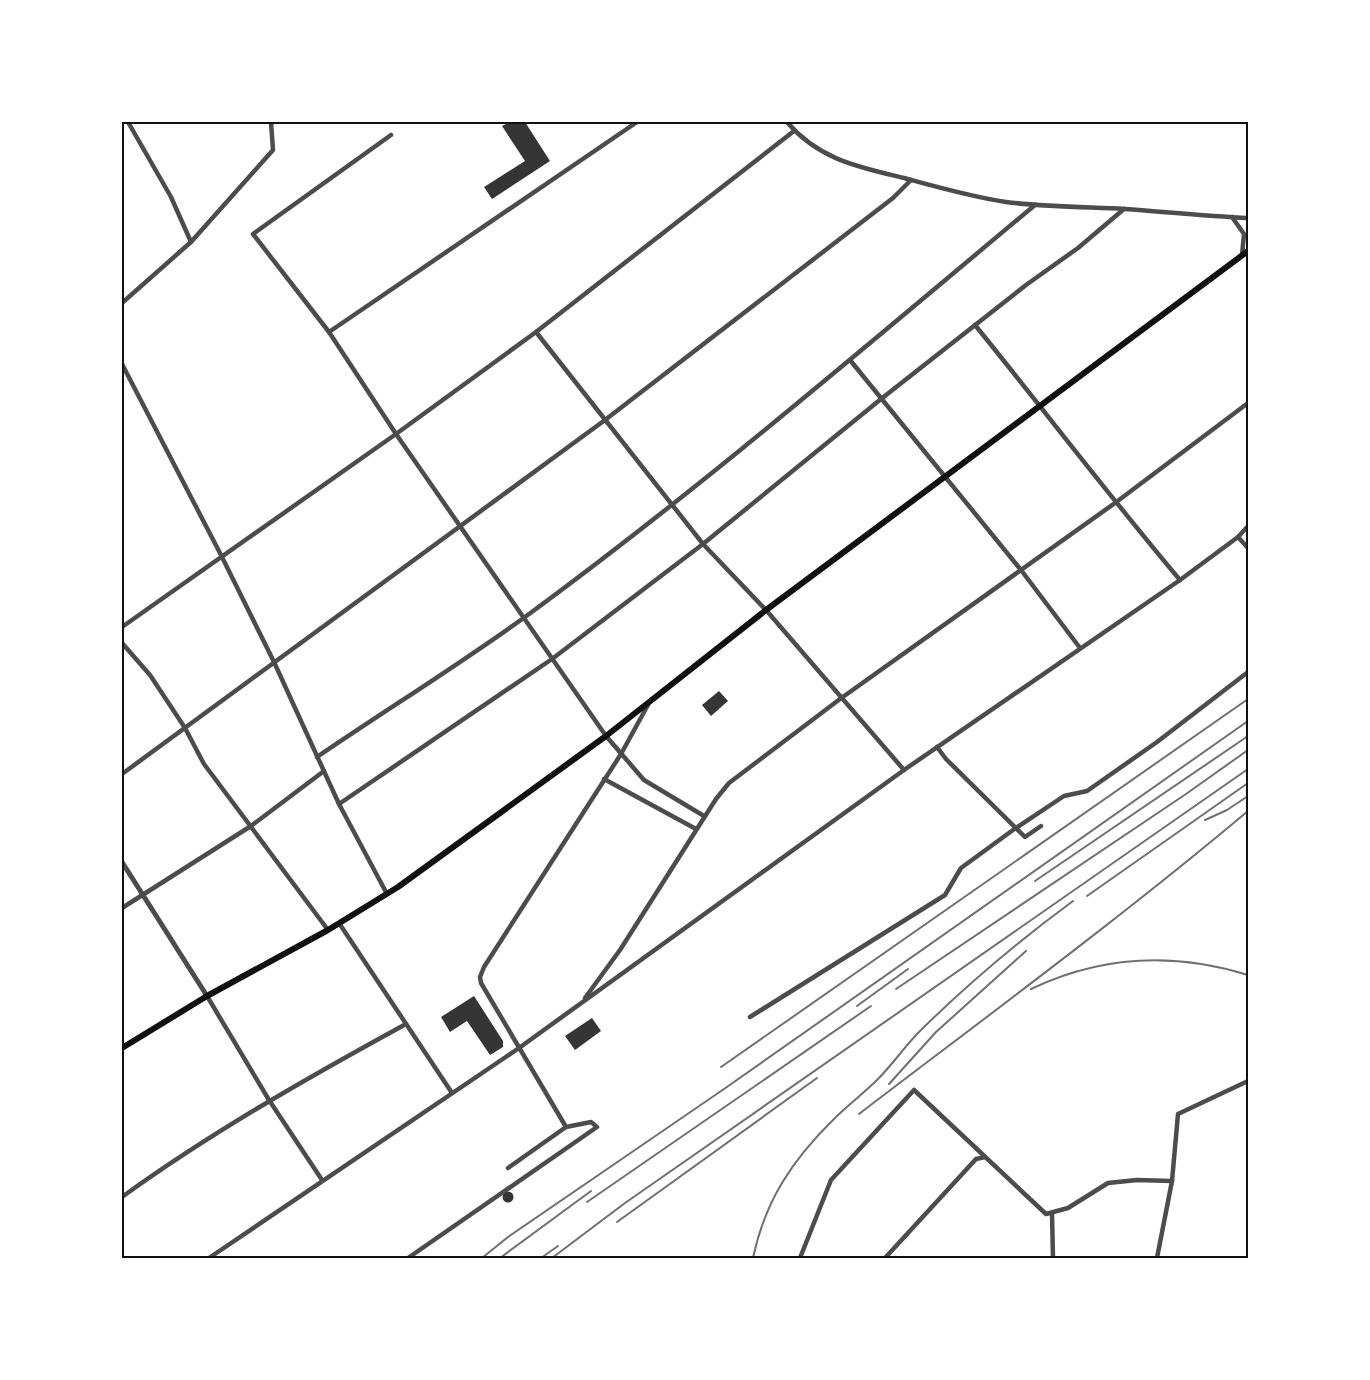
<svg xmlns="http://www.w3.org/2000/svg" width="1370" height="1380" font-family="'Exo 2',sans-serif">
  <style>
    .building { fill: #353535 }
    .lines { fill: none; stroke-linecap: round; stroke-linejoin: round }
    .minor { stroke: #4c4c4c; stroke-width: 4.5 }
    .tertiary { stroke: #4c4c4c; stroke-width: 5 }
    .secondary { stroke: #111; stroke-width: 6 }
    .rail { stroke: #707070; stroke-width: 2 }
    .neatline { fill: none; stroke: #111; stroke-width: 2 }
  </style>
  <rect width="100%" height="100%" fill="#fff"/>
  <g class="building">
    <polygon points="510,122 525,122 550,161 492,199 484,187 525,161 502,126"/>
    <polygon points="719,691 728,701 711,716 702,705"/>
    <polygon points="474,996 503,1041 503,1047 490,1055 467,1021 450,1032 441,1017"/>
    <polygon points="592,1018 601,1031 575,1050 565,1036"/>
    <circle cx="508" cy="1197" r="5.5"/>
  </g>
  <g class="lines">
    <g class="minor">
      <polyline points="128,122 171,197 191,242"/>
      <path d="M787,122C818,159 858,167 904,178C937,187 972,197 1006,202C1046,207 1085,207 1125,209C1166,212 1207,216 1248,218"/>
      <polyline points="391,135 253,234 329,332 396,434 606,736 644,780 704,816"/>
      <polyline points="1232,217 1244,234 1242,255"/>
      <polyline points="122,303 191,242 273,150 271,122"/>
      <path d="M975,325C1044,410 1110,497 1180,580"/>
      <polyline points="329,332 637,122"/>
      <polyline points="536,332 703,544 766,610 904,770"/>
      <polyline points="850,360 1021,570 1080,648"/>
      <polyline points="122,364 221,555 274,662 339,804 387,894"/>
      <polyline points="1238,537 1248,548"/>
      <polyline points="122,627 396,434 536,332 794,131"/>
      <polyline points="122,643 150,675 185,728 204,764 328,930"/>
      <polyline points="937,747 946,759 1025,837 1041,826"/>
      <path d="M317,757C386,710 457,666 525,617C701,488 867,345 1035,205"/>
      <polyline points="122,774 605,420 893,198 911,180"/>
      <polyline points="604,779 696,829"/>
      <polyline points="339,804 552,659 703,544 881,399 1026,285 1078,248 1124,209"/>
      <polyline points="122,908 251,826 324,771"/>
      <polyline points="339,923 452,1093"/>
      <polyline points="207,996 269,1100 322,1180"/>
      <polyline points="585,998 620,950 716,799 729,783 840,699 1115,503 1248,403"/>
      <polyline points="750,1017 945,895 961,868 1013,830 1064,796 1087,791 1157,742 1248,672"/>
      <polyline points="508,1168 566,1127"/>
      <path d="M122,1197C212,1132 309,1077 406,1024"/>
      <polyline points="1052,1213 1053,1258"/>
      <polyline points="209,1258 519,1048 904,770 1180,580 1238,537 1248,526"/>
      <polyline points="408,1258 597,1127 591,1122 566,1127 481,983 480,977 484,967 621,754 649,703"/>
      <polyline points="800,1258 831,1180 914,1090 1046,1214 1068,1208 1108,1183 1137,1180 1172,1181"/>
      <polyline points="885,1258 976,1159 985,1157"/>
      <polyline points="1157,1258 1172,1181 1178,1114 1248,1081"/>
    </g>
    <polyline class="tertiary" points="122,862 207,996"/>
    <polyline class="secondary" points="122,1048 207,996 328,930 398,887 606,736 766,610 1248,251"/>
    <g class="rail">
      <polyline points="1205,820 1227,810 1248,796"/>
      <polyline points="1035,881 1248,736"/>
      <polyline points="1087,896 1248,783"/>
      <polyline points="896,989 1186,794 1248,750"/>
      <path d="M1031,989C1102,955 1174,952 1248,975"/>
      <polyline points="857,1006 908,969"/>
      <polyline points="721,1067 1248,699"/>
      <polyline points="889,1084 936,1032 1026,951"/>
      <path d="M859,1114C990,1014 1123,916 1248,811"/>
      <polyline points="587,1202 871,1006"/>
      <polyline points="617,1222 817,1078"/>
      <polyline points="482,1258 508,1237 724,1089 1248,721"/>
      <polyline points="500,1258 591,1191"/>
      <polyline points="541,1258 558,1246"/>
      <polyline points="552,1258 625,1203 1248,769"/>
      <path d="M753,1258C765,1201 792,1160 834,1119C848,1105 864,1093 878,1079C894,1063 907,1043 923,1028C970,982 1020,940 1073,901"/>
    </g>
  </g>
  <rect width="1370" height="1380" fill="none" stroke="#ffffff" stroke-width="246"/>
  <rect x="123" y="123" width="1124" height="1134" class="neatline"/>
</svg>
